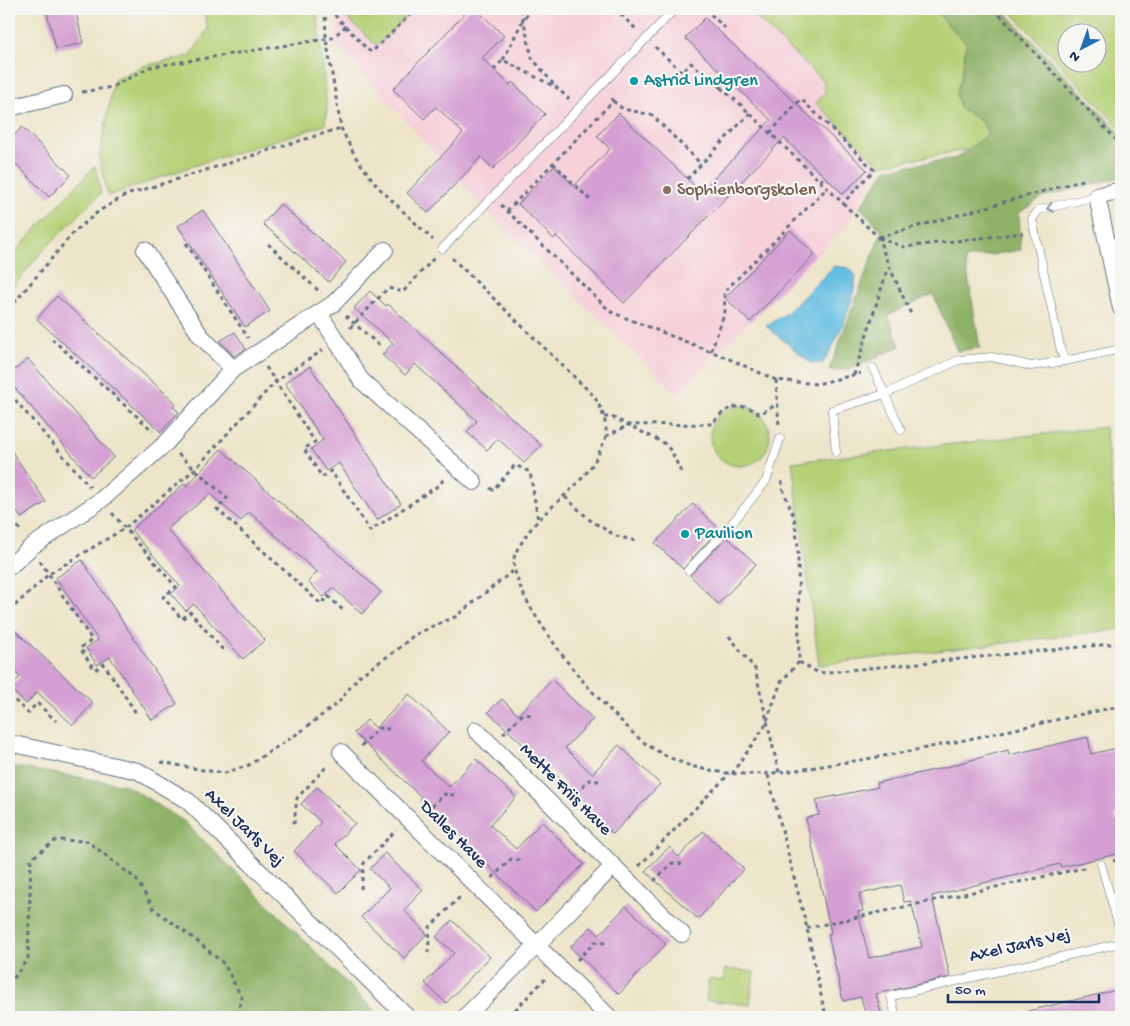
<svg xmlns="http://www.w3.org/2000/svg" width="1130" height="1026" font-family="'Gochi Hand',sans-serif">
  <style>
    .built { fill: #f6cfd9 }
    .green { fill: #b5d076; stroke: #68806a; fill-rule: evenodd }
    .forest { fill: #90b267; stroke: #567062 }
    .water { fill: #65bee2; stroke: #4076a0 }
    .building { fill: #d49fd2; fill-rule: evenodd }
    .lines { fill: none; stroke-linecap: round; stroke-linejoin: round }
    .lane-casing { stroke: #646f83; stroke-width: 9 }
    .street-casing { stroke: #646f83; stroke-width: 18 }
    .path { stroke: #646f83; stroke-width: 3; stroke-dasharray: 4 4; stroke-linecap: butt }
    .lane { stroke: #fff; stroke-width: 8 }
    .street { stroke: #fff; stroke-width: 16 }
    .oneway { stroke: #8d97ae }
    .culture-dot { fill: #0f9aa8; stroke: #f6f6f2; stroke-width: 2 }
    .education-dot { fill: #8d6e63; stroke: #f6f6f2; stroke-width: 2 }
    .labels { text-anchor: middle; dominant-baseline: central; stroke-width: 4.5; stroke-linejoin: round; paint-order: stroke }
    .culture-label { font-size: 18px; fill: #0d838f; stroke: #f6f6f2; text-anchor: start }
    .education-label { font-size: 18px; fill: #785e54; stroke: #f6f6f2; text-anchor: start }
    .street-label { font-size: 18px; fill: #1b2f5e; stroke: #f6f6f2 }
  </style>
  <rect width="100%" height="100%" fill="#f6f6f2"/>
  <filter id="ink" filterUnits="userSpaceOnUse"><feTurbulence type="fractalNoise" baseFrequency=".02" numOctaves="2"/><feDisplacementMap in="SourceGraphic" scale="10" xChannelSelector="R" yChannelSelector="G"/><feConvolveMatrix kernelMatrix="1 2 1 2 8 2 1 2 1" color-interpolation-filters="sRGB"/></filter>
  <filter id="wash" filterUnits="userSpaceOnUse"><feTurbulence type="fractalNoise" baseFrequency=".0096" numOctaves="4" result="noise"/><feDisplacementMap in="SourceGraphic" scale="20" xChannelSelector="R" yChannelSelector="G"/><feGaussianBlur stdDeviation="1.12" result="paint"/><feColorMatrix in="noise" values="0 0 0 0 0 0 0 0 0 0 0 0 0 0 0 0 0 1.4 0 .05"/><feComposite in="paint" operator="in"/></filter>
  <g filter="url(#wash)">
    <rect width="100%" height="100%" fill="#ede5c9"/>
    <polygon class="built" points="340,9 941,9 1007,143 879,165 846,227 677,394 492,216 334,42"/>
    <g class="green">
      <polygon points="203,9 317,9 327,109 325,125 196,165 108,196 99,157 114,80 143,66 190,56 208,29"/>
      <polygon points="351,9 413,9 377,46 344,15"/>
      <polygon points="747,9 941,9 973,42 1007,143 879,165 816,103 825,93 824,82"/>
      <path d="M1008,9H1070L1073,11L1075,9H1121V129ZM1098,32V62H1068V32Z"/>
      <polygon points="95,166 101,193 41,253 9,292 9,258"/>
      <circle cx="740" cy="436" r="30"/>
      <polygon points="1105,427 1121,568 1121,629 819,665 792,462"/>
      <polygon points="725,969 754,972 750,1005 706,1000 709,979 723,981"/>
    </g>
    <g class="forest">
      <polygon points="933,9 1002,9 1121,134 1121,177 1042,197 1019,213 1021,250 965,259 980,348 957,351 933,294 888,315 900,346 849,370 829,370 882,231 860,207 886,169 957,158 988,134 982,122 960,108 956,94 962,74 966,43"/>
      <polygon points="9,766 126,785 185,822 381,1017 9,1017"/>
    </g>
    <path class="water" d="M834,266L849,268L856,276C853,306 839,337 823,363H811L766,326L787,313Z"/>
    <g id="blocks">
      <g class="building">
        <polygon points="46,9 75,9 83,43 56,49"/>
        <polygon points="469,9 476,9 504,36 482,58 510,85 512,82 545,114 493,169 481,157 428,213 407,193 463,133 436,107 424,119 393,89"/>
        <polygon points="705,18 867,170 843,194 784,138 624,303 556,236 554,239 518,204 554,166 574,186 610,149 597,136 619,113 701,192 771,120 685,38"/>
        <polygon points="22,127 71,175 49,197 9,157 9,141"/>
        <polygon points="280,204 346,262 329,282 263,224"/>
        <polygon points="203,210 270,311 245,327 178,226"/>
        <polygon points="790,230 815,254 750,322 725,298"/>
        <polygon points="370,291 386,306 388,304 541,445 524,463 498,439 487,450 467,432 477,421 415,364 405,375 382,355 393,343 354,308"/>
        <polygon points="57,296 176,403 173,407 179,412 161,432 37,319"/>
        <polygon points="235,332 246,349 234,356 220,341"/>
        <polygon points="28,359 114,457 91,477 9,381 9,375"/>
        <polygon points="310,366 401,504 377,520 339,463 326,471 311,449 323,440 285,383"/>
        <polygon points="9,447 46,502 21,518 9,500"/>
        <polygon points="221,449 381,592 362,614 333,588 324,597 308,582 317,572 249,512 241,521 210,494 167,529 265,640 243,659 194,604 186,611 171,594 180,586 131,530 185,483 187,486"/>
        <polygon points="693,504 719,529 683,569 655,543"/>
        <polygon points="727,537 756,564 718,604 690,575"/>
        <polygon points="82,560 177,704 152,720 110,657 97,665 86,648 98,640 56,578"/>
        <polygon points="9,625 93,703 73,725 37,692 26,704 9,688 20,677 9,667"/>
        <polygon points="552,680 593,719 565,748 592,774 619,745 660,784 613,834 564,787 566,784 488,712 502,699 518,715"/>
        <polygon points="409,694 449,732 421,761 449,787 476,759 516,797 490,825 516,849 542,822 584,864 536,912 420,799 422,798 354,733 367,720 376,728"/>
        <path d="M1088,737L1091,754L1121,747V815L1115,816L1121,846V853L1061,867L1060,864L932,896L950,977L876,994L882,1017H866L861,997L843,1001L828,934L831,933L806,818L819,815L816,800L878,787L877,783L942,768L1008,750L1009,755ZM900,885L904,902L911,901L922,947L869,958L858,912L863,911L859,894Z"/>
        <polygon points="317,787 355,823 335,844 361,870 338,893 294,851 321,822 301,804"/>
        <polygon points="703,831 744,869 698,919 645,871 669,847 679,857"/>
        <polygon points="385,853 423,890 404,910 427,934 404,958 361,917 390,888 370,869"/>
        <polygon points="626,906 666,944 619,994 570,947 591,927 599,935"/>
        <polygon points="452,920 490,957 446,1003 425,983 454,953 436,937"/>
        <polygon points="1121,989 1121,1017 1029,1017 1028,1011"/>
      </g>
    </g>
  </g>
  <g filter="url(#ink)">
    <use href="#blocks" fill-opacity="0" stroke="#646f83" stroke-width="1"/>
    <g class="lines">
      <g class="lane-casing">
        <g id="lane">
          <polyline points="442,249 675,9"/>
          <polyline points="1065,361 1061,351 1032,219 1039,210 1097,196"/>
          <polyline points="873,368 901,430"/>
          <polyline points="836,452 832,410 885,394 959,360 992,357 1031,366 1065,361 1121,349"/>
          <polyline points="688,570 730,526 766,481 780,439"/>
          <polyline points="1101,864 1121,934"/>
          <polyline points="896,1017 891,996 1121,943"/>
        </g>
      </g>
      <g class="street-casing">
        <g id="street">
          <polyline points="9,108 64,95"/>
          <polyline points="1121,190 1097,196 1121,308"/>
          <polyline points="145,250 200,335 233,369"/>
          <polyline points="319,313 361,380 474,482"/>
          <polyline points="9,567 31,547 101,500 166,443 233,369 333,304 385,250"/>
          <polyline points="476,730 682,934"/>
          <polyline points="9,743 138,771 188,801 407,1017"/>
          <polyline points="341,752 609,1017"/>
          <polyline points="465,1017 536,946 613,866"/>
        </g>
      </g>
      <g class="path">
        <polyline points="325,9 326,38 341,128 355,156 377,186 433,240"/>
        <polyline points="329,9 368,50 372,52 416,9"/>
        <polyline points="521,9 532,58 555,86"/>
        <polyline points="615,9 636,29"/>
        <polyline points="705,9 725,28"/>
        <polyline points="994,9 1121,145"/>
        <polyline points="655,47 682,72 691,63 740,104 878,237 889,266 911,314"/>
        <polyline points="503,60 524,18 533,9"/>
        <polyline points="494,70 503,60 557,88 569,99"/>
        <polyline points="719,88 728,79"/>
        <polyline points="82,92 112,87 150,67 332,38 346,26"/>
        <polyline points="613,101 623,109 652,115 701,164"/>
        <polyline points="770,133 801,99 874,170 843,203"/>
        <polyline points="553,163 592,202"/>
        <polyline points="687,179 750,113"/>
        <polyline points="820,181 825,176"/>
        <polyline points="501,205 611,312 727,358 776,380 817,384 861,373"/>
        <polyline points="507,211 613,101 609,96"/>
        <polyline points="879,237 1087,179"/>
        <polyline points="879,238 904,247 1023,233"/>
        <polyline points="186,243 248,338"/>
        <polyline points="268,244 321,293"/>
        <path d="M452,258L594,396C601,408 607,421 606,435C606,439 603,444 601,448C584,490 543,505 522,542C520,546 516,550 515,554C507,580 546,631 560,652C577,676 597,697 618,718C626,725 633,734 641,740C656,752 677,762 695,767C746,781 790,771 841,763C935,749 1028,725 1121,706"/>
        <polyline points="9,309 73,233 99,211 126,195 341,128"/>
        <polyline points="346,316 381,347"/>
        <polyline points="350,328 388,288 403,292 434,258"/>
        <polyline points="52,339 153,431"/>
        <polyline points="711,351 725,312 724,292 827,188"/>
        <polyline points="266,367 315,442 304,449 322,477 331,471 370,531 439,485 444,479"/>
        <polyline points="854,375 888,267"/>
        <polyline points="776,380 779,427"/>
        <polyline points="10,394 90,487"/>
        <polyline points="604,417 612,417 664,443 672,452 680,470 685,473"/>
        <path d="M606,436L629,425L712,424C724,407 742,400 759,414L778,404"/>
        <polyline points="178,454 227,498 217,509 321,604 328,596 345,612"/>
        <polyline points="782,481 782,487 794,517 798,547 799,662 819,673 1121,643"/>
        <polyline points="490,488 493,490 515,465 530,472 538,520"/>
        <polyline points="565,497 590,520 616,536 636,541"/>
        <polyline points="9,513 22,533"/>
        <polyline points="112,513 176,587 163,597 182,619 190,612 224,651"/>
        <polyline points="40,561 92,640 80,648 95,670 104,664 136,713"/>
        <polyline points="9,611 49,574 125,528 195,469 276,381 323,350"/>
        <polyline points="729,636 755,669 779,773"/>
        <polyline points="9,677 13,680 9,685"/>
        <polyline points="9,695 28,713 37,703 56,721"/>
        <polyline points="503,734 523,714 533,715"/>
        <polyline points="361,746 379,728 389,729"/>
        <polyline points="161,762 203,770 225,773 249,765 300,732 339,702 359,676 366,671 397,650 413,636 433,626 455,617 514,570"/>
        <polyline points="732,774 765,726 781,682 799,662"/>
        <polyline points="768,775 807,928 823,1005 827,1017"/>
        <polyline points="571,798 589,780 599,781"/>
        <polyline points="426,812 444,794 454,795"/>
        <polyline points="294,824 297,798 328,765"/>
        <polyline points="1113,861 1121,859"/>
        <polyline points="639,866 729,774"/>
        <polyline points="492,878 511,859 521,860"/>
        <polyline points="654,881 672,863 682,864"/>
        <polyline points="361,889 364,863 396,830"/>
        <polyline points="807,928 1088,867"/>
        <polyline points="428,953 430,927 462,895"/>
        <polyline points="577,960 595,942 605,943"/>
        <polyline points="9,985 28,958 31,859 56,840 87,841 136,879 154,909 197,941 224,964 242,998 236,1017"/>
        <polyline points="513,1017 513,1012 545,979"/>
      </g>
      <use href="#lane" class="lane"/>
      <use href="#street" class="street"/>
    </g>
    <defs><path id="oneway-chevron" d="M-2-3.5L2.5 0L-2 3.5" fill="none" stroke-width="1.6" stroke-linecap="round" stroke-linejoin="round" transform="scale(1.25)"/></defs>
    <use class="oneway" href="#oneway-chevron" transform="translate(1050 208) rotate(166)"/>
  </g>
  <g class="culture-dot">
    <circle cx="634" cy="81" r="5"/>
    <circle cx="685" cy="534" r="5"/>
  </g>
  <circle class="education-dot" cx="667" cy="190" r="5"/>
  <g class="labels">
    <g class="culture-label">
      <text x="644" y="81">Astrid Lindgren</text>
      <text x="695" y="534">Pavilion</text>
    </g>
    <g class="education-label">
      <text x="677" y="190">Sophienborgskolen</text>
    </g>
    <g class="street-label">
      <text transform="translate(565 790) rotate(45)">Mette Friis Have</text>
      <text transform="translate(244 828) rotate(44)">Axel Jarls Vej</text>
      <text transform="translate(453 835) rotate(45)">Dalles Have</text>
      <text transform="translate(1020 946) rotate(-13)">Axel Jarls Vej</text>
    </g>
  </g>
  <rect width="1130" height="1026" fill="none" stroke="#f6f6f2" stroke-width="30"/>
  <g transform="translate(1082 48) rotate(221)"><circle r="24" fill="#f6f6f2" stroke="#9ea6b7"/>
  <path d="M0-4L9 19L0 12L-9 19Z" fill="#1f6fb2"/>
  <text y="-8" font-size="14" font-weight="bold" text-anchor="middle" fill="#1b2f5e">N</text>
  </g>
  <path d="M948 994v8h151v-8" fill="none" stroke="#1b2f5e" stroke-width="2.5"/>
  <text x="955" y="994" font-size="15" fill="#1b2f5e" stroke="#f6f6f2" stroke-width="4" paint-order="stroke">50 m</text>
</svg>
